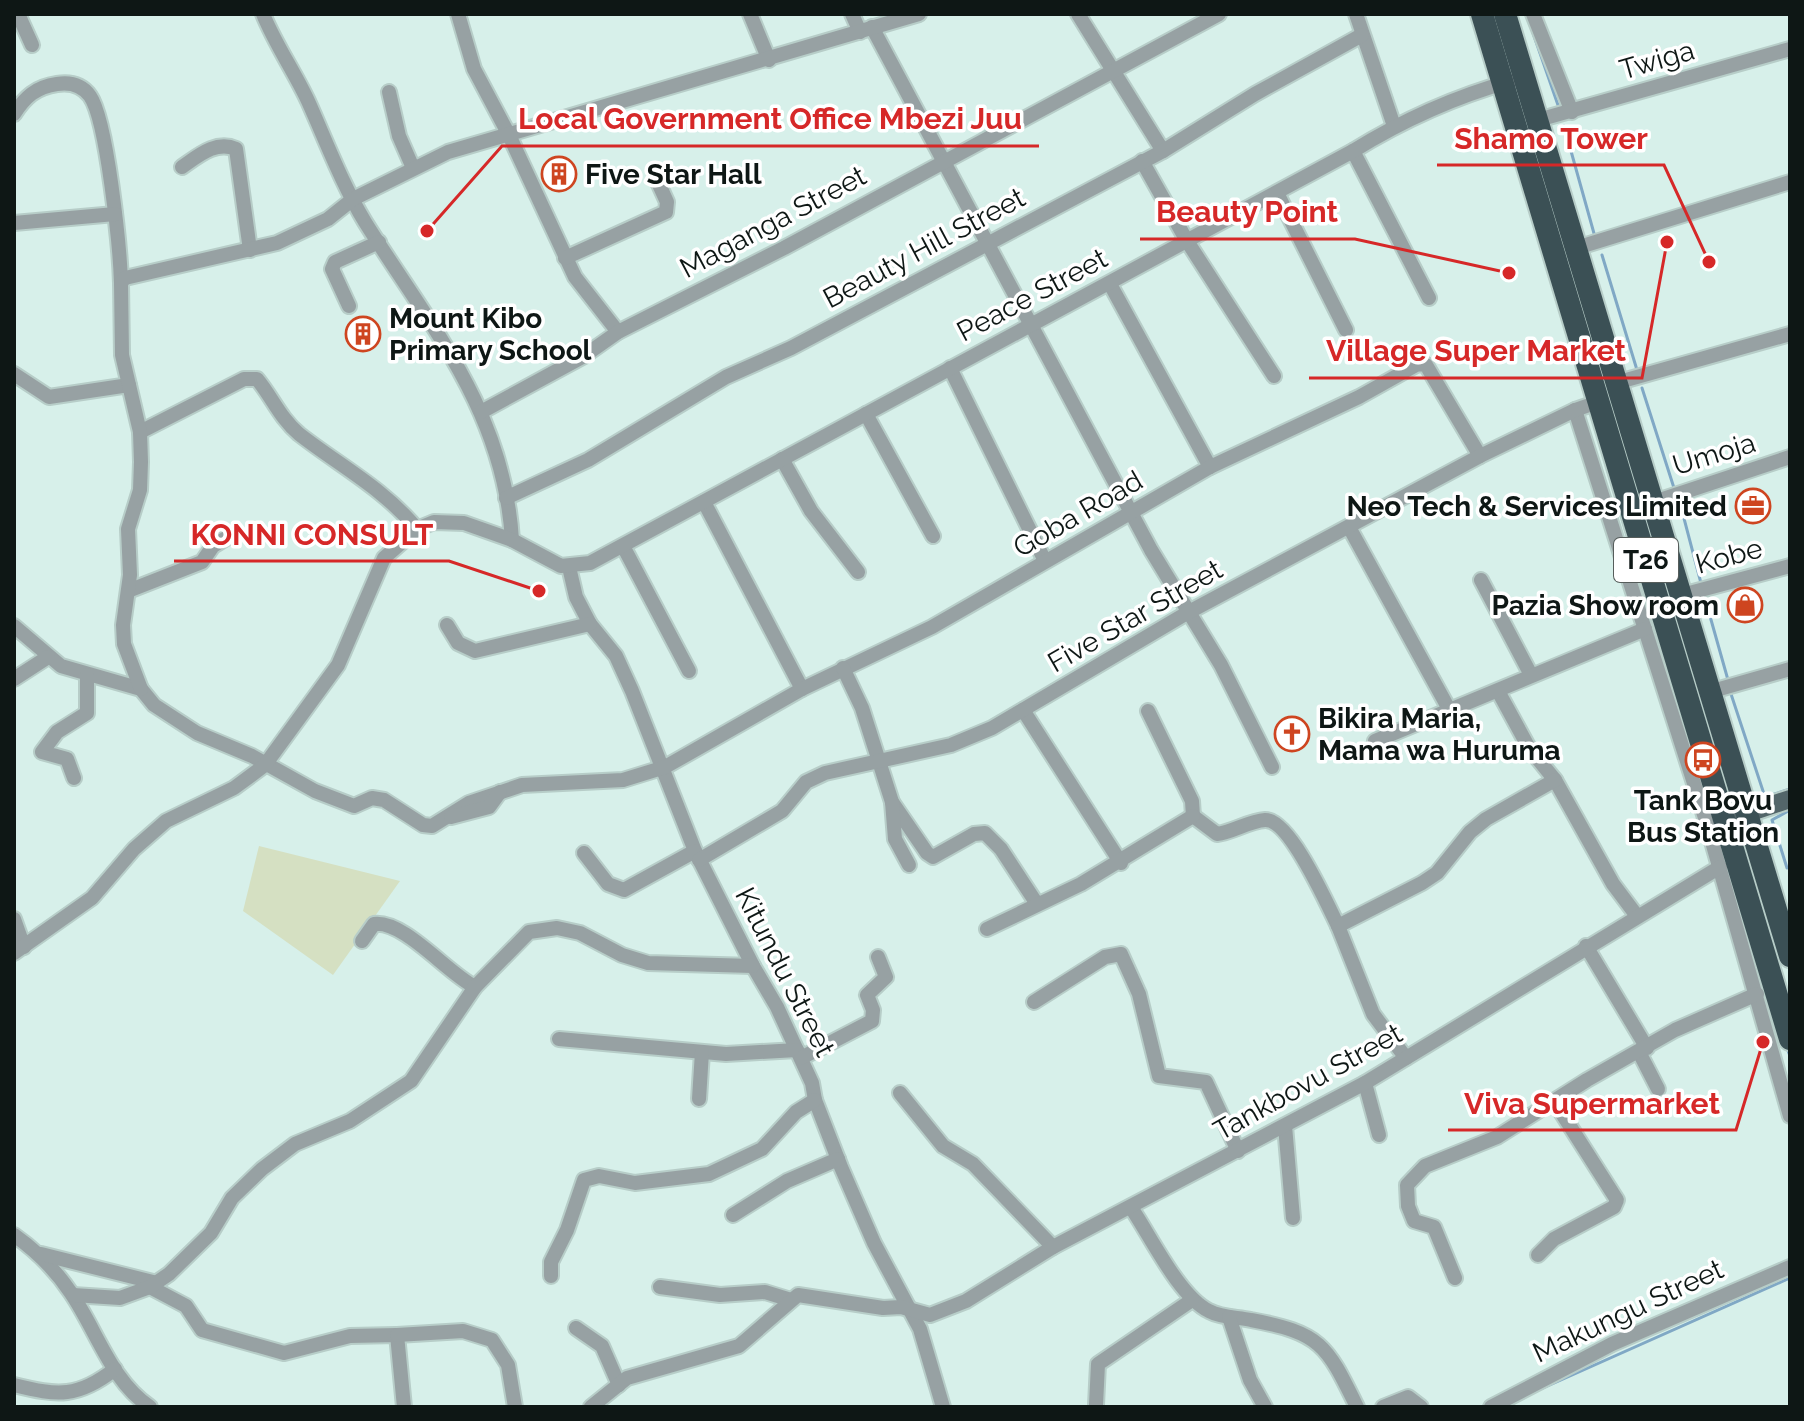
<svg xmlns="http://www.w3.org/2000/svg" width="1804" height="1421" font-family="Raleway,sans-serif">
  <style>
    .green { fill: #d5e0c2 }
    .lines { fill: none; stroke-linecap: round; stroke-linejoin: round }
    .stream { stroke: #80a8c5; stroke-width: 3 }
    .minor-casing { stroke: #b7cdc8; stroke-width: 18 }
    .major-casing { stroke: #b7cdc8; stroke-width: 22 }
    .highway-casing { stroke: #b7cdc8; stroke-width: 26 }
    .minor { stroke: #97a1a3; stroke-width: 14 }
    .major { stroke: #536569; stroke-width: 18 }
    .highway { stroke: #3b5055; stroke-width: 22 }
    .labels { text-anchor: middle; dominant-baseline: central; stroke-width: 7; stroke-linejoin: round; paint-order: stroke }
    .shield { fill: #fff; stroke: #565d5b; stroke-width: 2 }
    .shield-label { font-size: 26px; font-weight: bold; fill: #0e1715 }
    .street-label { font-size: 28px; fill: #0e1715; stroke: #fff }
    .poi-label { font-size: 28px; font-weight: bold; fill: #0e1715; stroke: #fff; text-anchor: start }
    .leader { fill: none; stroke: #d62828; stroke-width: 3 }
    .callout-dot { fill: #d62828; stroke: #fff; stroke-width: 3 }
    .callout-label { font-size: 30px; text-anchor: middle; font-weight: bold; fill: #d62828; stroke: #fff; stroke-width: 7; stroke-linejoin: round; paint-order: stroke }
  </style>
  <rect width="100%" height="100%" fill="#d7f0ea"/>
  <polygon class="green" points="259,846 400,881 333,975 243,911"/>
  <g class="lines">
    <g class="stream">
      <polyline points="1533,33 1559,108"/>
      <polyline points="1564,126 1595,237"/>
      <polyline points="1602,255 1637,370"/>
      <polyline points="1642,388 1674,488"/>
      <polyline points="1608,471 1631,548"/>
      <polyline points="1681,507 1702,587"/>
      <polyline points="1706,602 1728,680"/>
      <polyline points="1731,694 1765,797 1790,789"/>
      <polyline points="1787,868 1772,820 1790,810"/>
      <polyline points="1787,1048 1790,1056"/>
      <polyline points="1543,1388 1790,1278"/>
    </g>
    <g class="minor-casing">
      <g id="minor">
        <polyline points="18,14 32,45"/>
        <path d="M263,14C275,44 294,71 308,101C326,141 342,184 365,222C430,326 504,410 512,540"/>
        <polyline points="458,14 474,69 509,135 575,277 618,332"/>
        <polyline points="750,14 769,60"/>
        <polyline points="852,14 860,32"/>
        <polyline points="1078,14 1163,151"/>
        <polyline points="1356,14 1394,126"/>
        <polyline points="1533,14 1572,112"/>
        <polyline points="872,27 1151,550 1221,665 1272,767"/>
        <polyline points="389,92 399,136 413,168"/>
        <path d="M14,114C25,97 36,87 57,84C70,82 82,85 90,96C107,120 120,249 121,283"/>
        <polyline points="1538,120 1790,49"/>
        <polyline points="1353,151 1429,298"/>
        <polyline points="1142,161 1187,241 1274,376"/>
        <path d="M182,167C198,156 216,140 236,149L250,250"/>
        <polyline points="1277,193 1346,330"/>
        <polyline points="14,223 115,214"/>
        <polyline points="1573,249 1790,182"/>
        <polyline points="565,258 666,212 667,202 657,180"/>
        <polyline points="1110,284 1210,467"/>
        <polyline points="349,306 332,269 335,262 379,242"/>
        <polyline points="950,368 1045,561"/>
        <polyline points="14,374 49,397 129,385"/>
        <polyline points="1619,382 1790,334"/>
        <polyline points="1575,410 1707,824 1790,1116"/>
        <polyline points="481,412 584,356 618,332 784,248 1219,14"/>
        <polyline points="866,414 933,536"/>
        <path d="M140,432L244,379H257C272,397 280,418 299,434C340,466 383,488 417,529"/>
        <polyline points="782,459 811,511 858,572"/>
        <polyline points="506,498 588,460 726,377 791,348 1163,151 1255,94 1362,35"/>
        <polyline points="704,502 802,689"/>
        <polyline points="1654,502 1790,457"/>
        <polyline points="1349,527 1450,711"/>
        <polyline points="623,546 689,671"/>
        <polyline points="569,567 576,597 590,624 616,656 632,691 695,851 753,966 777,1007 812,1083 815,1100 841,1167 874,1243 920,1329 943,1407"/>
        <polyline points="1481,580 1531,675"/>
        <polyline points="128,591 202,562 213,546 231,535"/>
        <polyline points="1682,595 1790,566"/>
        <polyline points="447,625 458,643 475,651 590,624"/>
        <polyline points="14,626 61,666 141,689 154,705 197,733 252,756 315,791 354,806 372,798 384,800 423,825 432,826 469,803 522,785 623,780 665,767 802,689 932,627 1210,467 1359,397 1418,364 1426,365 1480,456"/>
        <polyline points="843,668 862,708 892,802 927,853 933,857 974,834 985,833 1001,849 1037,904"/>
        <polyline points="14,679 48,657"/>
        <polyline points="141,689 124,644 123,625 130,575 128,529 140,490 141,462 140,432 122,355 121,283 125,278 277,243 328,219 353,199 448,152 919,14"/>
        <polyline points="1498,691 1529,748 1555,780 1613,884 1637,916"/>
        <polyline points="1709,692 1790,669"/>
        <polyline points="1023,710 1121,863"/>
        <polyline points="1148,711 1192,801 1193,816"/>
        <polyline points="1375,741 1645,629"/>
        <polyline points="74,778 67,759 42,752 57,732 87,713 87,675"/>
        <polyline points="892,802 895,839 909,865"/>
        <path d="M1193,816L1217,834C1233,832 1249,821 1265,820C1290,819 1328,906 1338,926"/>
        <polyline points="451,817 489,807 500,792"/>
        <polyline points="584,853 608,884 624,890 695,851"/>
        <polyline points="699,860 782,811 806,782 825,773 951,745 992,728 1187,613 1480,456 1575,410 1598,402"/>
        <polyline points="14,919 24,947"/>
        <polyline points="987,929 1081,884 1193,816"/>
        <path d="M362,941L374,924C404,920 447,973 475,987"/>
        <polyline points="1586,946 1647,1048"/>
        <path d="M14,953L92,898L134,849L166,821L234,788L265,765L338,665L384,558L417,529L434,522L464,523L512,540L561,566L590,563L1353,151C1403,120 1454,97 1511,81"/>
        <polyline points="1034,1002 1105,957 1121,954 1139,994 1159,1076 1206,1082 1238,1151"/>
        <polyline points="559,1039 726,1054 797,1050"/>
        <polyline points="1639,1052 1658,1089"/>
        <polyline points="801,1058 872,1021 873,1010 867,995 886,977 878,957"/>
        <polyline points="1406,1058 1373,1014 1338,926 1422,883 1437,873 1470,832 1486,819 1555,780"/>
        <polyline points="1365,1083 1379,1135"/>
        <polyline points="900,1093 943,1146 973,1164 1053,1247"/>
        <polyline points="699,1099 702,1052"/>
        <polyline points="1285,1126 1293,1218"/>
        <path d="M1132,1209C1151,1237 1179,1296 1209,1311C1222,1318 1237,1317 1251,1320C1322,1333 1327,1346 1357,1407"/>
        <polyline points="733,1215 787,1181 838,1159"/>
        <path d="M14,1235C38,1252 55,1269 71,1293C97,1331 111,1381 150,1407"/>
        <polyline points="41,1254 157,1283"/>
        <polyline points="1538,1255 1554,1239 1614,1207 1617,1200 1554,1101"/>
        <polyline points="551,1276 551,1262 567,1230 584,1180 599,1176 635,1183 709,1174 762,1149 796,1112 815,1100"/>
        <polyline points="1455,1278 1434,1227 1414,1221 1408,1206 1407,1185 1425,1166 1497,1137 1587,1080 1675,1030 1757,994"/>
        <polyline points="150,1287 186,1306 202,1330 284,1353 350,1336 397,1335 404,1407"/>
        <polyline points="660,1287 720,1295 765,1292 791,1300"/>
        <polyline points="73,1295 120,1298 150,1287 169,1274 211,1233 232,1198 262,1169 295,1144 350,1121 411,1081 475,987 529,932 557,928 580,933 622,955 648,963 753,966"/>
        <polyline points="1229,1317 1250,1380 1265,1407"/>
        <polyline points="576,1328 602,1346 619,1385"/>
        <polyline points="397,1335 463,1331 492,1340 508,1365 515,1407"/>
        <path d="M14,1385C58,1396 78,1398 115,1369"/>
        <polyline points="1096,1405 1098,1364 1192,1300"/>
        <polyline points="591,1407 627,1378 739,1346 798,1295 883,1308 901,1307 930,1315 966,1301 1053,1247 1365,1083 1720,867"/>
        <polyline points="1383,1407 1408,1397 1421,1407"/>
        <polyline points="1491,1407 1612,1344 1790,1267"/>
      </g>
    </g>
    <g class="major-casing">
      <polyline id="major" points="1736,817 1790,799"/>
    </g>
    <g class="highway-casing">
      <g id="highway">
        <polyline points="1482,14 1790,1039"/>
        <polyline points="1505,14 1790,956"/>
      </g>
    </g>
    <use href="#minor" class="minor"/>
    <use href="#major" class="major"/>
    <use href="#highway" class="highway"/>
  </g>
  <defs>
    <g id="building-ring" transform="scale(1.8)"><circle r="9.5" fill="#fff" stroke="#ce4520" stroke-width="1.5"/><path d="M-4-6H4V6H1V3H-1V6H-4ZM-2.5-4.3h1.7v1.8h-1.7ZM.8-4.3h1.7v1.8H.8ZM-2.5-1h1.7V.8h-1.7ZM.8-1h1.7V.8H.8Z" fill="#ce4520"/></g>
    <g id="office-ring" transform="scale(1.8)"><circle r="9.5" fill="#fff" stroke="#ce4520" stroke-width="1.5"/><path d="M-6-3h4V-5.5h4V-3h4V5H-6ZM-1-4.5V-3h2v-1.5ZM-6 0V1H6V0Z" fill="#ce4520"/></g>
    <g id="shop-ring" transform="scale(1.8)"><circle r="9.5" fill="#fff" stroke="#ce4520" stroke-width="1.5"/><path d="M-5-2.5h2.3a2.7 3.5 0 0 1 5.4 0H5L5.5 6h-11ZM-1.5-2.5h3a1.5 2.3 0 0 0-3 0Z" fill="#ce4520"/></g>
    <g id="church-ring" transform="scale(1.8)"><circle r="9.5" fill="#fff" stroke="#ce4520" stroke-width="1.5"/><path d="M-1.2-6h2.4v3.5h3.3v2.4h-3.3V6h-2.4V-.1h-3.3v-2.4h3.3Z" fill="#ce4520"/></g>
    <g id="bus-ring" transform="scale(1.8)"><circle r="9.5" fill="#fff" stroke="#ce4520" stroke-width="1.5"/><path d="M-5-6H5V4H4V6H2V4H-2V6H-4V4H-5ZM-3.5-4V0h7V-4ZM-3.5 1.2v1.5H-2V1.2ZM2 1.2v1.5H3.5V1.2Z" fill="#ce4520"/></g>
  </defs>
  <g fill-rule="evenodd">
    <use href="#building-ring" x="559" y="174"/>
    <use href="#building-ring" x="363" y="334"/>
    <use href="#office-ring" x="1753" y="506"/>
    <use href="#shop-ring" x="1745" y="605"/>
    <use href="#church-ring" x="1292" y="734"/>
    <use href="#bus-ring" x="1703" y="760"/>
  </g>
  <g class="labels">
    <rect class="shield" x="1614" y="538" width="64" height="44" rx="6"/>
    <g class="shield-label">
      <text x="1646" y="560">T26</text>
    </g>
    <g class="street-label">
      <text transform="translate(1657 60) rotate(-16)">Twiga</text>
      <text transform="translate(773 222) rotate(-28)">Maganga Street</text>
      <text transform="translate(924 248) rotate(-28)">Beauty Hill Street</text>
      <text transform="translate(1032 295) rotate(-28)">Peace Street</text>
      <text transform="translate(1714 454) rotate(-17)">Umoja</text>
      <text transform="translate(1078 514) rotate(-30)">Goba Road</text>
      <text transform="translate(1729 556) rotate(-15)">Kobe</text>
      <text transform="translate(1135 616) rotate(-30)">Five Star Street</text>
      <text transform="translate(785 972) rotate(63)">Kitundu Street</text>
      <text transform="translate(1308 1082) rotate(-29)">Tankbovu Street</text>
      <text transform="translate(1628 1311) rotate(-25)">Makungu Street</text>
    </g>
    <g class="poi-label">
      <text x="585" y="174">Five Star Hall</text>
      <text x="389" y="318">Mount Kibo<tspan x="389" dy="32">Primary School</tspan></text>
      <text x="1727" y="506" text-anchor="end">Neo Tech &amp; Services Limited</text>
      <text x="1719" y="605" text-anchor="end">Pazia Show room</text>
      <text x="1318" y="718">Bikira Maria,<tspan x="1318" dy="32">Mama wa Huruma</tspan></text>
      <text x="1703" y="800" text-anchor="middle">Tank Bovu<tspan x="1703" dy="32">Bus Station</tspan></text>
    </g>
  </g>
  <path class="leader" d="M427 231L502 146H1039M1709 262L1664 165H1437M1509 273L1355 239H1140M1667 242L1642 378H1309M539 591L449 561H174M1763 1042L1736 1130H1448"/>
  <g class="callout-dot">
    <circle cx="427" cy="231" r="8"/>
    <circle cx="1709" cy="262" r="8"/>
    <circle cx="1509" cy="273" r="8"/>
    <circle cx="1667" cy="242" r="8"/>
    <circle cx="539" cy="591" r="8"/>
    <circle cx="1763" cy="1042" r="8"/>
  </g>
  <g class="callout-label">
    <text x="770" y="129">Local Government Office Mbezi Juu</text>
    <text x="1551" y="149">Shamo Tower</text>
    <text x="1247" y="222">Beauty Point</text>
    <text x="1476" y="361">Village Super Market</text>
    <text x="312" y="545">KONNI CONSULT</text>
    <text x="1592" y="1114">Viva Supermarket</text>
  </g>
  <rect width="1804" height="1421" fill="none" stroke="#0e1715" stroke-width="32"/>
</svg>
